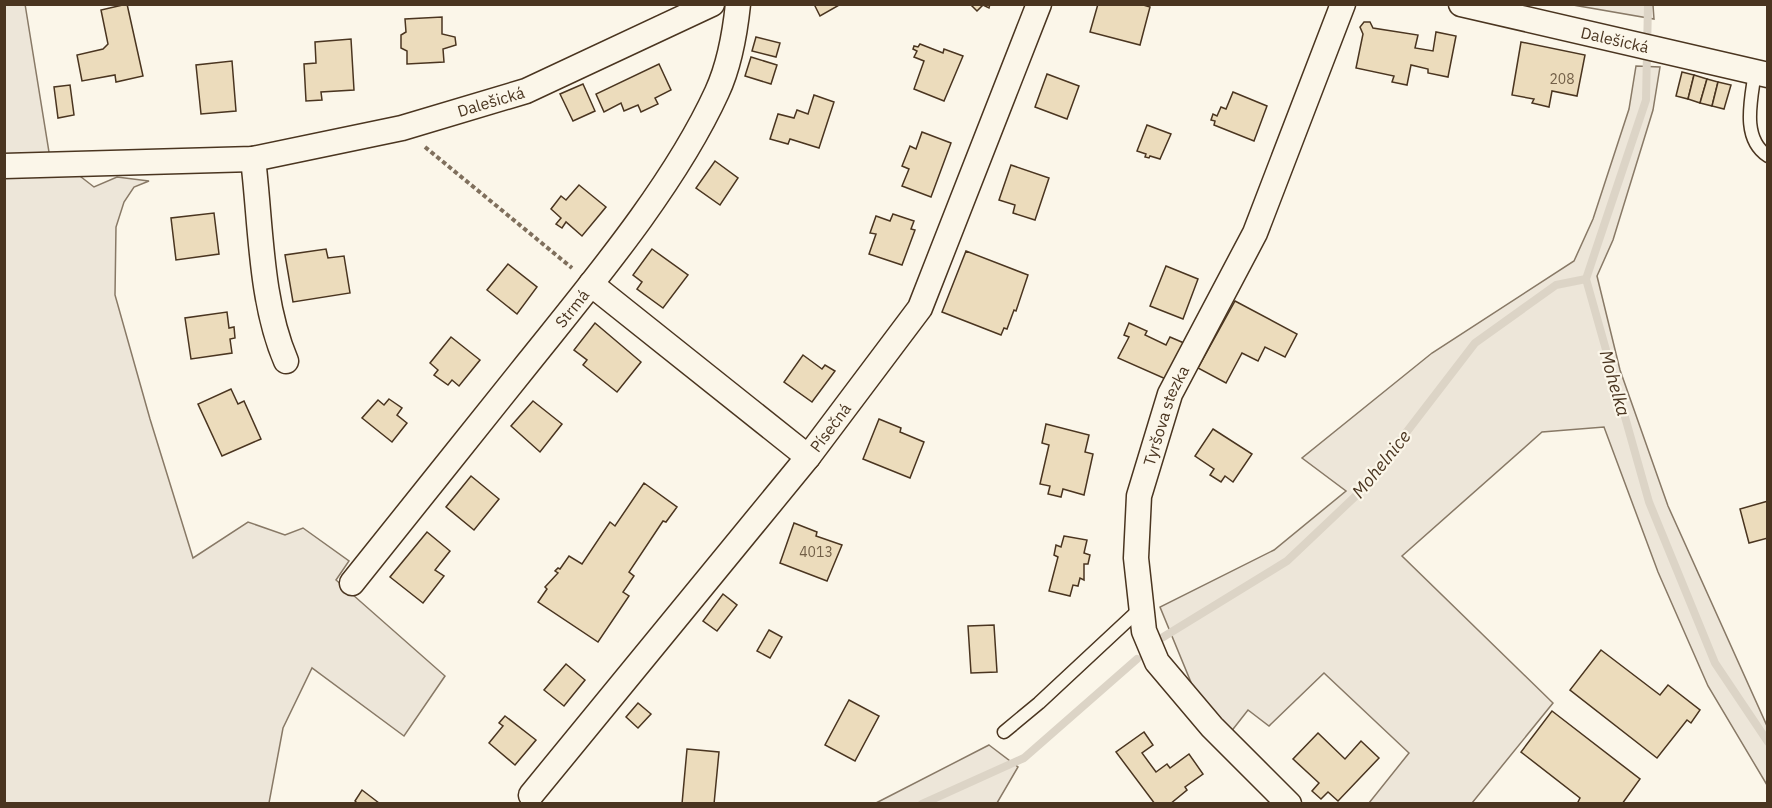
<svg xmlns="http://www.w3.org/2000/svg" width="1772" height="808" font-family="'IBM Plex Sans',sans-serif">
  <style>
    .green { fill: #ede6d9; stroke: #887966; stroke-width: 1.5 }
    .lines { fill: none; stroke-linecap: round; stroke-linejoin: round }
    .stream { stroke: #dcd4c6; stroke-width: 8 }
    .building { fill: #ecdcbc; stroke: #4a3520; stroke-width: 1.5 }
    .service-casing { stroke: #4a3520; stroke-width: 15 }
    .minor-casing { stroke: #4a3520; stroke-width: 27 }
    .path { stroke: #7f6f5c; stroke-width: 4; stroke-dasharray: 4.5 3; stroke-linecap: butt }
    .service { stroke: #fbf6e9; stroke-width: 12 }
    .minor { stroke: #fbf6e9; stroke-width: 24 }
    .labels { text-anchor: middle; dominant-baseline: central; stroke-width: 4.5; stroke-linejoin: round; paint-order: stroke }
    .number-label { font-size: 14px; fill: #725f47 }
    .street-label { font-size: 16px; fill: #4a3520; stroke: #fbf6e9 }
    .water-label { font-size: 18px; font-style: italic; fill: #4a3520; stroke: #fbf6e9 }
  </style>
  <rect width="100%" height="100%" fill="#fbf6e9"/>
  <g class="green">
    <polygon points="25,4 49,152 94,187 117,177 149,181 134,187 124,202 116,227 115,295 150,419 193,558 248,522 285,535 303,528 349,561 336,580 445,676 404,736 312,668 283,728 269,803 5,804 4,5"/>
    <polygon points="1573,5 1653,5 1654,19"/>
    <polygon points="1636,66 1660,67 1653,110 1613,240 1597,276 1620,370 1668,506 1767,726 1767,785 1708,686 1658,572 1604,427 1542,432 1402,556 1553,703 1472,803 1369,803 1409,753 1324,673 1269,726 1248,710 1230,733 1195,692 1160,607 1274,550 1346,491 1302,458 1432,353 1574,261 1593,219 1629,109"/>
    <polygon points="989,745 1018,767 997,803 876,803"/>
  </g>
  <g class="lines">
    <g class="stream">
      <polyline points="1648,4 1646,100 1586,279 1649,502 1715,663 1768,742"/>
      <polyline points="1160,639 1287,561 1362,490 1475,343 1556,285 1586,279"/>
      <polyline points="922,804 1024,758 1137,659"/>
    </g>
  </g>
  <g class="building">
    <polygon points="127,4 143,76 116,82 115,75 82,81 77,55 103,49 108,44 101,10"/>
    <polygon points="814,4 841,4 820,16"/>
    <polygon points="970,4 990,4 989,8 983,5 977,11"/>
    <polygon points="1098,4 1140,4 1150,7 1140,45 1090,32"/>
    <polygon points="442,17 442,34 455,37 456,45 443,49 444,62 407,64 407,51 401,48 401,35 406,32 405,19"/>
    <polygon points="1364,22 1370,22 1373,28 1418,35 1415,48 1433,51 1436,32 1456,36 1448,77 1428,73 1428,69 1411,65 1407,85 1392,82 1394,76 1356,68 1363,34 1360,27"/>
    <polygon points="756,37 780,43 776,57 752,51"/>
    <polygon points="351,39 354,90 321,92 322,100 306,101 304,64 316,63 315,42"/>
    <polygon points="1521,42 1585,55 1577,96 1552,91 1549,107 1532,103 1534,99 1512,95"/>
    <polygon points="920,44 943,53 944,49 963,56 944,101 914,89 924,61 914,57 917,51 913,49 914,46 918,47"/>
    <polygon points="751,57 777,65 771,84 745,76"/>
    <polygon points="232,61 236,111 201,114 196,65"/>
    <polygon points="659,64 671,90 655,98 658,104 641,112 638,105 624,111 621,103 604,112 596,94"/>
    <polygon points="1682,72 1694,75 1688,99 1676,96"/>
    <polygon points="1047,74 1079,86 1067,119 1035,107"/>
    <polygon points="1694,75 1707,79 1700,103 1688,99"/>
    <polygon points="1707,79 1718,82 1712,106 1700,103"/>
    <polygon points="1718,82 1731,85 1724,109 1712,106"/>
    <polygon points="583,84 595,111 573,121 560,94"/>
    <polygon points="70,85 74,115 58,118 54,87"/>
    <polygon points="1233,92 1267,106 1254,141 1214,125 1215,121 1211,120 1213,114 1217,116 1221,107 1226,109"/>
    <polygon points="814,95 834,102 819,148 790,139 788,144 770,139 778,114 794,118 797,110 808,114"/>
    <polygon points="1147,125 1171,134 1160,159 1150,156 1149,158 1145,157 1146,154 1137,151"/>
    <polygon points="922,132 951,143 931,197 902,186 909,169 902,166 910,146 916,149"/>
    <polygon points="715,161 738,178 720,205 696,188"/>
    <polygon points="1011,165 1049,178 1035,220 1013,213 1015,205 999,200"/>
    <polygon points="579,185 606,207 582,236 566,222 562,228 556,224 561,218 551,209 561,196 566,200"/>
    <polygon points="214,213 219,254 176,260 171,218"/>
    <polygon points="893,214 914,221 911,229 915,230 902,265 869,254 876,234 870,233 876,216 890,221"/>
    <polygon points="326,249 328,258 344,256 350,293 293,302 285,255"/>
    <polygon points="652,249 688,275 663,308 637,289 642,282 633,275"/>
    <polygon points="966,251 1028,275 1016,311 1014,310 1007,329 1004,328 1001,335 942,312"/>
    <polygon points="508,264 537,287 517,314 487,290"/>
    <polygon points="1166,266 1198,279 1183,319 1150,306"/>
    <polygon points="1235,301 1297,334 1285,357 1265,347 1258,361 1242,353 1226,383 1198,368"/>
    <polygon points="227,312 229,328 234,327 235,338 230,339 232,353 191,359 185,318"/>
    <polygon points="595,323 641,362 617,392 583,365 587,360 574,350"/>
    <polygon points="1129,323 1147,331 1145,335 1166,345 1170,337 1184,343 1168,380 1118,358 1129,337 1124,335"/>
    <polygon points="451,337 480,360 459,386 452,380 448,385 434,375 438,370 430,363"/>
    <polygon points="803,355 822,369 825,365 835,371 812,402 784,382"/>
    <polygon points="231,389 238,404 244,401 261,439 222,456 198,404"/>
    <polygon points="389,399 402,408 397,415 407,423 392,442 362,418 378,400 384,405"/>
    <polygon points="533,401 562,424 540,452 511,426"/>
    <polygon points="879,419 901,428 900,432 924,442 910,478 863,459"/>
    <polygon points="1046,424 1089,435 1085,452 1093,454 1084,495 1063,489 1061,497 1048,494 1050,486 1040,484 1049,445 1042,443"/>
    <polygon points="1213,429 1252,454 1233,482 1225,476 1221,482 1210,475 1214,469 1195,456"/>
    <polygon points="471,476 499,499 474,530 446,507"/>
    <polygon points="644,483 677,507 666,522 663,521 629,572 634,576 623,592 629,596 598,642 538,602 547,589 545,587 558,573 555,571 558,568 560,569 569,556 582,564 610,522 615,526"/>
    <polygon points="1768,501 1768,538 1749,543 1740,509"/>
    <polygon points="794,523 817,532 816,536 842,545 827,581 780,563"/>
    <polygon points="427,532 450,551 435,570 444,576 423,603 390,577"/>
    <polygon points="1064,536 1087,540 1084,553 1090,555 1088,564 1084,564 1084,580 1080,578 1078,586 1073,585 1070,596 1049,591 1058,557 1054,555 1056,545 1061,547"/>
    <polygon points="723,594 737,605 717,631 703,621"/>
    <polygon points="994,625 997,672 971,673 968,626"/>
    <polygon points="769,630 782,637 770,658 757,651"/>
    <polygon points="1601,650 1660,695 1668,685 1700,710 1691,723 1687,720 1657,758 1570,690"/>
    <polygon points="566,664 585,680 564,706 544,690"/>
    <polygon points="849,700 879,716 855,761 825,745"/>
    <polygon points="638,703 651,714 638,728 626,717"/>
    <polygon points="1552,711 1640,779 1622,804 1580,804 1578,802 1580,798 1521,752"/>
    <polygon points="505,716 536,740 515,765 489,743 503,726 499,723"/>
    <polygon points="1144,732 1153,745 1142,753 1156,772 1167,764 1170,768 1189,754 1203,774 1185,787 1187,790 1170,804 1155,804 1116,752"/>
    <polygon points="1318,733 1345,759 1361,741 1379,758 1338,801 1328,792 1321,799 1312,791 1319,783 1293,759"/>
    <polygon points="687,749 719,752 714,804 682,804"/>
    <polygon points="362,790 379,803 378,804 358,804 355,801"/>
  </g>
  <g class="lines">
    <g class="service-casing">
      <g id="service">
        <path d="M1755,71C1752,97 1740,138 1768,156"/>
        <polyline points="1004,732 1039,703 1141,608"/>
      </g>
    </g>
    <g class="minor-casing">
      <g id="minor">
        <path id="s1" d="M1461,4L1768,75"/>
        <path d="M253,159C261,224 260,301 286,361"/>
        <path id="s2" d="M4,166L253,159L402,128L526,91L712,4"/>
        <polyline points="591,284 808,457"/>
        <path id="s3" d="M352,583C411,510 469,436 528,363C592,283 674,186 717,92C729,66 735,33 738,4"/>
        <path id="s4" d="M531,795L808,457L920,308L1039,4"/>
        <path id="s5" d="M1289,804L1212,727L1157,662L1144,631L1136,558L1139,496L1170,394L1255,233L1343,4"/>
      </g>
    </g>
    <polyline class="path" points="425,147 572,268"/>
    <use href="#service" class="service"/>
    <use href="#minor" class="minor"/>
  </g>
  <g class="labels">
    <g class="number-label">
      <text x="1562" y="79">208</text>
      <text x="816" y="552">4013</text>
    </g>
    <g class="street-label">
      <text stroke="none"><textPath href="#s1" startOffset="158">Dalešická</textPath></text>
      <text stroke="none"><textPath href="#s2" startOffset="494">Dalešická</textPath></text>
      <text stroke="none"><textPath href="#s3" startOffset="352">Strmá</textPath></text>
      <text stroke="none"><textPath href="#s5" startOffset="448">Tyršova stezka</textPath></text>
      <text stroke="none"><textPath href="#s4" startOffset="474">Písečná</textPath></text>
    </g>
    <g class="water-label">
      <text transform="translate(1615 383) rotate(74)">Mohelka</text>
      <text transform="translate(1381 464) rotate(-51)">Mohelnice</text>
    </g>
  </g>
  <rect width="1772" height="808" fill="none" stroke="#4a3520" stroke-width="12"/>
</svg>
